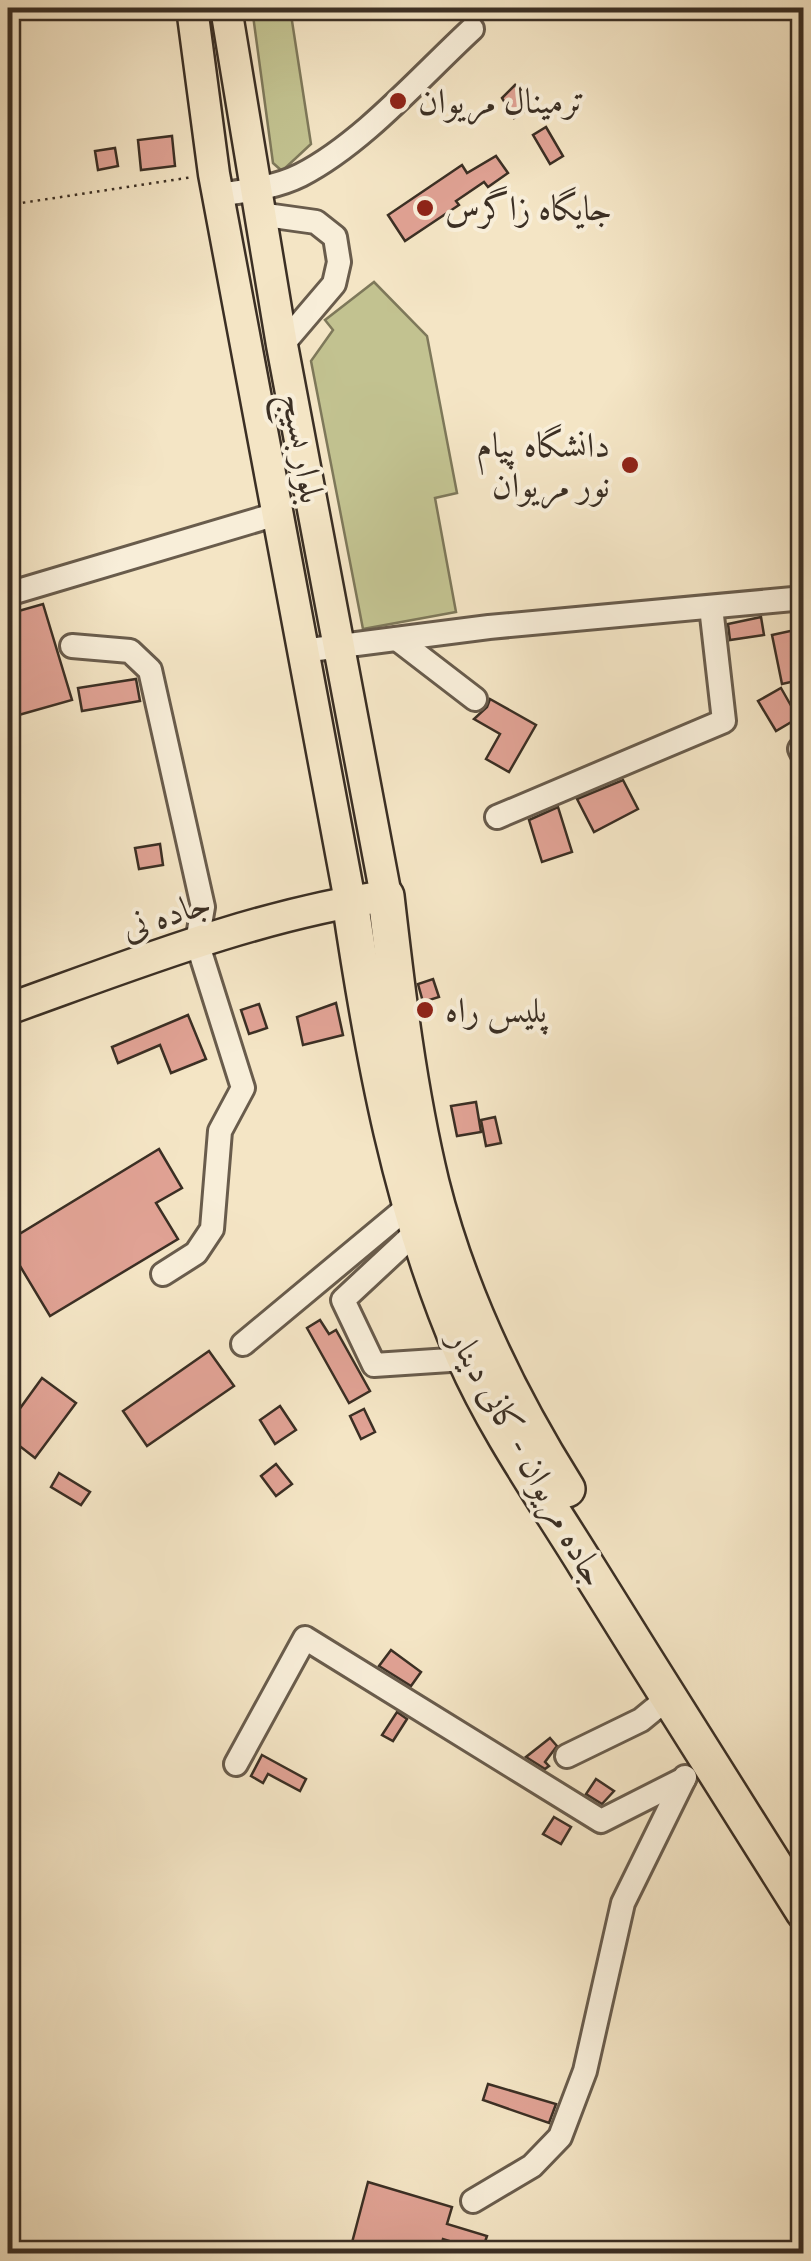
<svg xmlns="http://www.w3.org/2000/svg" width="811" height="2261" font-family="'IM FELL Great Primer',Amiri,serif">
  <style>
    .green { fill: #c2c290; stroke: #7e785a; stroke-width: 2.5 }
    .building { fill: #e0a294; stroke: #3b2f24; stroke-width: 2.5 }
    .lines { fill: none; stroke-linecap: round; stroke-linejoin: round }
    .minor-casing { stroke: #695c4c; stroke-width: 28 }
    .major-casing { stroke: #3b2f24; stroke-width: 35 }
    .highway-casing { stroke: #3b2f24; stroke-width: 40 }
    .path { stroke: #3b2f24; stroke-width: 2.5; stroke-dasharray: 2.5 5; stroke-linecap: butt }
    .minor { stroke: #f8eed9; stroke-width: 22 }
    .major { stroke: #f4e5c5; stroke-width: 30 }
    .highway { stroke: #f4e5c5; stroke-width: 35 }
    .poi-dot { fill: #8f2418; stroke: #f8eed9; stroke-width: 4 }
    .labels { text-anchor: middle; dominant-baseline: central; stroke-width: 8; stroke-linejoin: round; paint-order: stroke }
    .poi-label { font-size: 35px; fill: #3b2f24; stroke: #f8eed9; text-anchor: start }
    .street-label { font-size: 35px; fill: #3b2f24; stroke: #f8eed9 }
  </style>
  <rect width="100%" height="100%" fill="#f4e5c5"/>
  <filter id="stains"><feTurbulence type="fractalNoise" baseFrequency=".002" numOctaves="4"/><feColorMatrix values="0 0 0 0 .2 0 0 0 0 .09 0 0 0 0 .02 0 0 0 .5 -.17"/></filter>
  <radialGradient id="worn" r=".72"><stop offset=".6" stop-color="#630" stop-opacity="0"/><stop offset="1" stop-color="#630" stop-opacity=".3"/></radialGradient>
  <g class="green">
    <polygon points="252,8 290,8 311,144 282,171 273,163"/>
    <polygon points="374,282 427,336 457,493 435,498 456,612 363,629 311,361 333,330 325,320"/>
  </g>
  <g class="building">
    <polygon points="515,85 530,108 514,118 502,98"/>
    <polygon points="546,127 563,156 550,164 533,135"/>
    <polygon points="172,136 175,166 141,170 138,140"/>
    <polygon points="115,148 118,166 98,170 95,151"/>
    <polygon points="496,156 508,173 488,187 484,182 456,201 459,205 405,241 388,215 462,165 467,173"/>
    <polygon points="43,604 72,700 8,718 8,614"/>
    <polygon points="761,617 764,635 730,640 728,624"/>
    <polygon points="804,628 804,679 782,684 772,635"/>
    <polygon points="136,679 140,701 82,711 78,688"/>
    <polygon points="781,688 798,718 776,731 758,701"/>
    <polygon points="490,699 536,725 509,772 486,759 500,734 474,719 487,707"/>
    <polygon points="623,780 638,809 594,832 577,799"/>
    <polygon points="558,807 572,852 542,862 529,820"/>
    <polygon points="160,844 163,865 139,869 135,848"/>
    <polygon points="433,979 439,997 423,1002 418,984"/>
    <polygon points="336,1003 343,1035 303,1045 297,1017"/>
    <polygon points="259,1004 267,1028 249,1034 241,1010"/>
    <polygon points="188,1015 206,1059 171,1073 160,1045 118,1063 112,1047"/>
    <polygon points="476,1102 481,1132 457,1136 451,1106"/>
    <polygon points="495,1117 501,1143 486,1146 481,1120"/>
    <polygon points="159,1149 182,1188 156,1203 178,1239 50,1316 8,1246 8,1241"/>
    <polygon points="320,1320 329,1334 336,1330 370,1391 349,1403 307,1328"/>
    <polygon points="209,1351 234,1386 147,1446 123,1411"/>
    <polygon points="42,1378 76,1403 35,1458 8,1437 8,1425"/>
    <polygon points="280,1406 296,1430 275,1444 260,1420"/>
    <polygon points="364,1409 375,1432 361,1439 350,1416"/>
    <polygon points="276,1464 292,1484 276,1496 261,1476"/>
    <polygon points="59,1473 90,1492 81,1505 51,1487"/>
    <polygon points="391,1650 421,1672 411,1686 379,1666"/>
    <polygon points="397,1712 407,1719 393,1741 382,1735"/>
    <polygon points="550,1738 557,1746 545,1762 549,1766 545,1769 526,1757"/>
    <polygon points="262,1755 306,1779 300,1791 268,1774 263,1783 251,1776"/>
    <polygon points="596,1779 614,1791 602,1804 586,1794"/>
    <polygon points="554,1817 571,1827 561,1844 543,1834"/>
    <polygon points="488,2084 556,2104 549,2123 483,2100"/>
    <polygon points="368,2182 452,2207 447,2224 487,2236 482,2251 443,2239 439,2254 349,2254"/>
  </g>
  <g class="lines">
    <g class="minor-casing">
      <g id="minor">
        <path d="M218,195C245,191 275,188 301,175C363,143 420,77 472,29"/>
        <polyline points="259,214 316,222 335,237 339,262 334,284 282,345"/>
        <polyline points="8,594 277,514"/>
        <polyline points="397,639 475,699"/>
        <polyline points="72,646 130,651 150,670 203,907 197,942 243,1088 220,1131 212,1229 196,1253 163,1274"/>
        <polyline points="302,651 489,627 804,598"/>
        <polyline points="804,747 800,749 804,757"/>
        <polyline points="497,817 724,721 711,607"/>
        <polyline points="417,1231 343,1300 374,1365 465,1359"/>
        <polyline points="243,1344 410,1205"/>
        <polyline points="567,1756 641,1720 669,1697"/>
        <polyline points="236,1764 305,1638 601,1821 684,1779"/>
        <polyline points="473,2201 532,2166 560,2137 585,2071 623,1903 685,1777"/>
      </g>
    </g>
    <g class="major-casing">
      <g id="major">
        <polyline points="192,8 214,174 350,901"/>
        <path d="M8,1009C131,965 256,915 386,896L282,345L226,8"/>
      </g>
    </g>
    <g class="highway-casing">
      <g id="highway">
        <path d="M386,896C397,992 408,1088 431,1183C458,1291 508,1395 567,1489"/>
        <path d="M350,901C373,1056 401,1211 464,1356C496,1429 544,1497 586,1565C658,1681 731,1796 804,1912"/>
      </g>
    </g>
    <polyline class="path" points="8,205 193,177"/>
    <use href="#minor" class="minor"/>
    <use href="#major" class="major"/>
    <use href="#highway" class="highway"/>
  </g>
  <g class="poi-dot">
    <circle cx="398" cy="101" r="10"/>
    <circle cx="425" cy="208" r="10"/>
    <circle cx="630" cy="465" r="10"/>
    <circle cx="425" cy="1010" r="10"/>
  </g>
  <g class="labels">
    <g class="poi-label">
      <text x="418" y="101">ترمینال مریوان</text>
      <text x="445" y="208">جایگاه زاگرس</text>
      <text x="610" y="445" text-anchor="end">دانشگاه پیام<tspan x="610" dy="40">نور مریوان</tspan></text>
      <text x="445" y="1010">پلیس راه</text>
    </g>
    <g class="street-label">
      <text transform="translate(303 448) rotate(80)">بلوار بسیج</text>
      <text transform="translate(166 915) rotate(-18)">جاده نی</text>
      <text transform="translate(528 1458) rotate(61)">جاده مریوان - کانی دینار</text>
    </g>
  </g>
  <rect width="811" height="2261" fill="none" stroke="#f4e5c5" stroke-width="40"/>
  <rect x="10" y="10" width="791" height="2241" fill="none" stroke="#3b2f24" stroke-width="5"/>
  <rect x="20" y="20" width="771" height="2221" fill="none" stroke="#3b2f24" stroke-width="2.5"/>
  <rect width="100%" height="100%" filter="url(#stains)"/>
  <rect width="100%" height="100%" fill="url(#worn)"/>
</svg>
